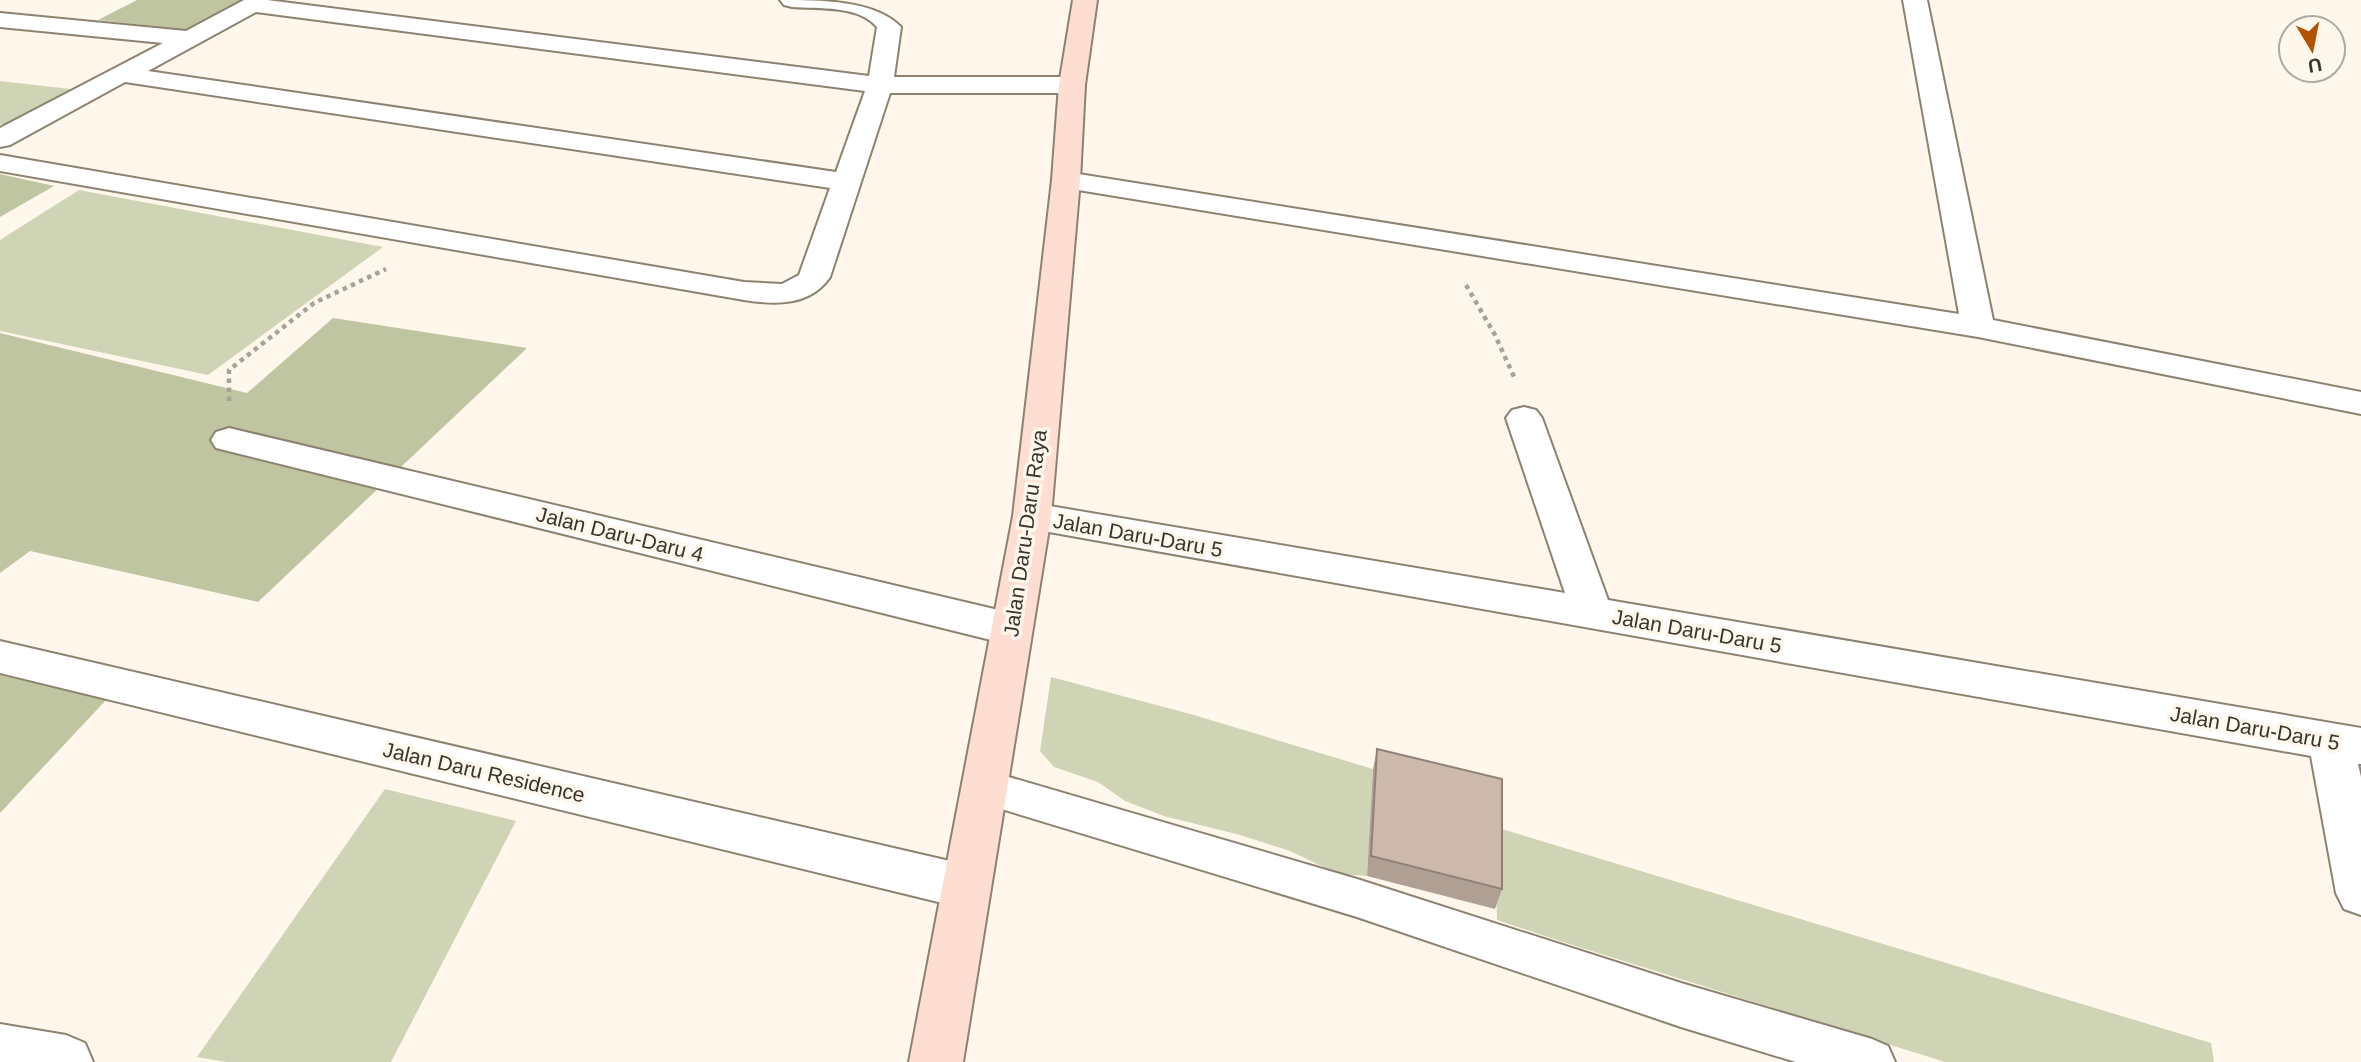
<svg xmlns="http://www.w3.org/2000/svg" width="2361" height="1062" font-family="Helvetica,sans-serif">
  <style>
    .green { fill: #ced4b4 }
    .forest { fill: #bec5a0 }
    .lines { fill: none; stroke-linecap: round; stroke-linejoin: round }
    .lane-casing { stroke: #8d8270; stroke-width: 4 }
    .street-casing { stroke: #8d8270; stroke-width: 4 }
    .secondary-casing { stroke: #8d8270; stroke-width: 4 }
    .path { stroke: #a7a197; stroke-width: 4.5; stroke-dasharray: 4.5 4.5; stroke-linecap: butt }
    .lane { fill: #fff; fill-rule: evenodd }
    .street { fill: #fff; fill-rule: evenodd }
    .secondary { fill: #feddd3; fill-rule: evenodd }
    .wall { fill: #b09f93 }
    .building { fill: #cdb9ab; stroke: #908278; stroke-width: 2 }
    .labels { text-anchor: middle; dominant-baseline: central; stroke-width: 7; stroke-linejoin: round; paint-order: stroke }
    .street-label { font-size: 21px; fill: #39352d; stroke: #fff7eb }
  </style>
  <rect width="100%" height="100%" fill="#fff7eb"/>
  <g class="green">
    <polygon points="0,81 79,90 6,125 0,124"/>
    <polygon points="79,190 383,247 208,375 0,331 0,240"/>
    <polygon points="1051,677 1194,715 1373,769 1367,876 1338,874 1290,851 1240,835 1164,816 1125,801 1098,782 1054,767 1040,751"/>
    <polygon points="385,789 516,821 391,1062 226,1062 197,1057"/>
    <polygon points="1495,827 2211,1043 2214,1062 1945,1062 1560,941 1497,920"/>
  </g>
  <g class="forest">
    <polygon points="137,0 252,0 193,31 98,20"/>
    <polygon points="0,174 54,186 0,217"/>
    <polygon points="333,318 527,348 258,602 30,551 0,573 0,333 247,393"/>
    <polygon points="0,675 107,699 0,813"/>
  </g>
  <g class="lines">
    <g class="lane-casing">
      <polygon id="lane" points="985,770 1357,879 1681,983 1872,1039 1888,1046 1895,1062 1796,1062 1681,1027 1357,917 985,804 971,799 965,787 971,775"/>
    </g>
    <g class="street-casing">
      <g id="street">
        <path d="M244,0H267L869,76L877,27C859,5 818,9 792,7L784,5L780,0C821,0 875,0 901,27L894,77H1072L1081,80L1085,85L1081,90L1072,93H890L830,277C810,306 776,305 744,300L0,171V155L744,282L782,284L799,275L830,188L125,82L10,145L0,147V128L163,43L0,27V13L186,31ZM256,12L865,91L836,172L148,71Z"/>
        <polygon points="1903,0 1927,0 1993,320 2361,392 2361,414 1978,337 1066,188 1056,186 1052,180 1056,174 1066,172 1959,314"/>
        <polygon points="1524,407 1536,410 1542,418 1608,600 2361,728 2361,764 2358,764 2361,777 2361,915 2344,909 2336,893 2311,756 1032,529 1019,525 1013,516 1019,507 1032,503 1565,593 1506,418 1512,410"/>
        <polygon points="229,428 1011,613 1026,618 1032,629 1026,640 1011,645 216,448 211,440 216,432"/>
        <polygon points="0,641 967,865 984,871 991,887 984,903 967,909 0,673"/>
        <polygon points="0,1024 66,1035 85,1043 93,1062 0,1062"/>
      </g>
    </g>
    <g class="secondary-casing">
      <polygon id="secondary" points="1073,0 1097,0 1085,85 1080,180 1051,516 963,1062 909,1062 1013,516 1052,180 1059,85"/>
    </g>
    <g class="path">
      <polyline points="1466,285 1495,335 1515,379"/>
      <polyline points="229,401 229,370 314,303 386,269"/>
    </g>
    <use href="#lane" class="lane"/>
    <use href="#street" class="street"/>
    <use href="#secondary" class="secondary"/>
  </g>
  <polygon class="wall" points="1377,749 1502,889 1495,909 1367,876 1373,769"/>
  <polygon class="building" points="1377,749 1502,779 1502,889 1371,856"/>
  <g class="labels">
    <g class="street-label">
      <text transform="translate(1025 533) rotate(-82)">Jalan Daru-Daru Raya</text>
      <text transform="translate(620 534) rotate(14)">Jalan Daru-Daru 4</text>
      <text transform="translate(1138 535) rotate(10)">Jalan Daru-Daru 5</text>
      <text transform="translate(1697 631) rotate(10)">Jalan Daru-Daru 5</text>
      <text transform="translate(2255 728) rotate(10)">Jalan Daru-Daru 5</text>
      <text transform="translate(484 772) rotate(13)">Jalan Daru Residence</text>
    </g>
  </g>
  <g transform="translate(2312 49) rotate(170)"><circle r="33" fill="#fff7eb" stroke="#b0a99f" stroke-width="2"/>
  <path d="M0-5L12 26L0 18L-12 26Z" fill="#b25304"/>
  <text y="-10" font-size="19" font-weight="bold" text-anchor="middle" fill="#39352d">U</text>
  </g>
</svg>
